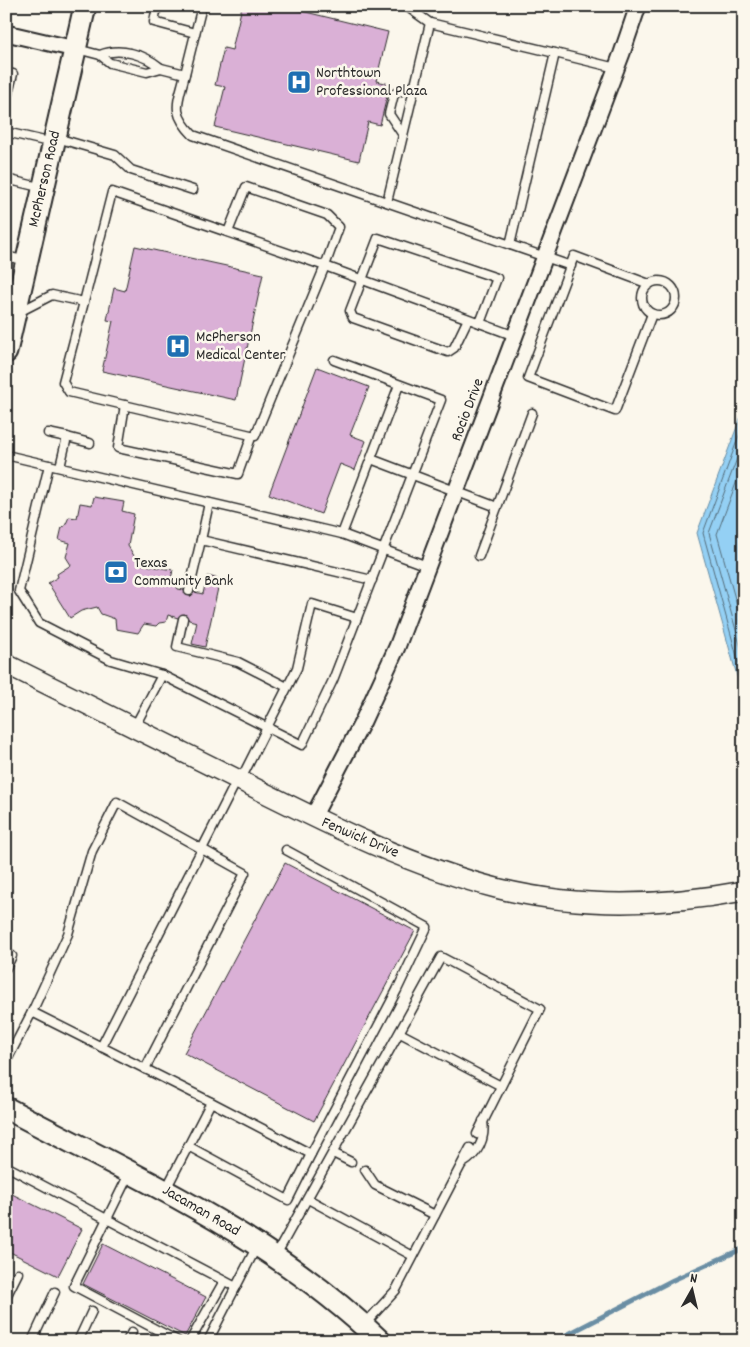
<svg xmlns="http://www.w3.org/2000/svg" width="750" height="1347" font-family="Dekko,sans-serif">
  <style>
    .water { fill: #94d0f4; stroke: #6a8ea4 }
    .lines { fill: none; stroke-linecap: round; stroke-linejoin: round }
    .shore { stroke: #556d7b; stroke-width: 1 }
    .stream { stroke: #6a8ea4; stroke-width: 5 }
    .building { fill: #dab0d6; stroke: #2b2b2b }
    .service-casing { stroke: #2b2b2b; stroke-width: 11 }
    .minor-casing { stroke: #2b2b2b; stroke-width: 19 }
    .tertiary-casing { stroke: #2b2b2b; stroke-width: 22 }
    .secondary-casing { stroke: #2b2b2b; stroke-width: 25 }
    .service { stroke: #fbf7ec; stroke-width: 8 }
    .minor { stroke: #fbf7ec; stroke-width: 15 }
    .tertiary { stroke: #fbf7ec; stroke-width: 19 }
    .secondary { stroke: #fbf7ec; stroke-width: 21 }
    .labels { text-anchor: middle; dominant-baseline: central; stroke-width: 5; stroke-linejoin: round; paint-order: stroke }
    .poi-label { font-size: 16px; fill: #2b2b2b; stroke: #fbf7ec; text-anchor: start }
    .street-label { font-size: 16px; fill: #2b2b2b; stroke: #fbf7ec }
  </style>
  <rect width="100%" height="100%" fill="#fbf7ec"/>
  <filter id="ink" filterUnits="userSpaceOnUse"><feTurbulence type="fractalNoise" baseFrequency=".02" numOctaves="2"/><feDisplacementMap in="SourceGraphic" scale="10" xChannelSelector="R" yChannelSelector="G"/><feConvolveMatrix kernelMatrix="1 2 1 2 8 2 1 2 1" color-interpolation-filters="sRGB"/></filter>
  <g filter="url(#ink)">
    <polygon class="water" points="744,408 744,701 697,533"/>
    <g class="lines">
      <g class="shore">
        <polyline points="744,422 703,533 744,682"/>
        <polyline points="744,440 709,533 744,659"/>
        <polyline points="744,462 717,534 744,631"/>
      </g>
      <polyline class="stream" points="555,1341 673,1280 744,1248"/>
    </g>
    <g class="building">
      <polygon points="242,6 281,6 388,32 376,81 390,84 380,125 368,122 359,161 215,127 225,87 215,85 224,48 232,50"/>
      <polygon points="135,246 263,274 236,400 102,371 113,321 107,320 114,288 125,291"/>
      <polygon points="317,367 369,387 350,435 366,441 355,470 340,464 321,514 269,494"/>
      <polygon points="94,497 124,502 122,511 134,514 128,546 139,564 173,570 171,579 178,589 184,590 186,595 191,596 194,592 203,594 207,576 220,579 205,647 192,644 197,622 189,620 185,614 178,618 168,615 166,622 159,623 156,626 144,624 138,633 116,629 115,619 101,614 97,607 81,611 70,618 48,583 58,577 57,574 71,565 66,557 70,543 59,540 62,527 65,526 69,517 77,518 80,503 92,505"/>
      <polygon points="285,863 415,931 314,1121 184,1053"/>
      <polygon points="6,1191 82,1229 58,1276 6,1250"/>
      <polygon points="103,1244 206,1297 185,1336 83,1284"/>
    </g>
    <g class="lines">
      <g class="service-casing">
        <g id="service">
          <polyline points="157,6 154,22 195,33"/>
          <polyline points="406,6 430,23"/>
          <polyline points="6,9 7,6"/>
          <path d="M77,49L100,55L110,63L147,72L161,68C144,54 120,47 100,55"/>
          <polyline points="555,53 616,68"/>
          <path d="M161,68L185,74C178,104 170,111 193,135L571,266"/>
          <polyline points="6,73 13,74 6,102"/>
          <polyline points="185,74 202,6"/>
          <polyline points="6,132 53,143"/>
          <polyline points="403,135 389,114 394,94 415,85"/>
          <polyline points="57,138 115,155 131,170 193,190"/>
          <polyline points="6,179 43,188"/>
          <polyline points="387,202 430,23 555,53 510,245"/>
          <polyline points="228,232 246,187 327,215 339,227 325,266 515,336"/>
          <polyline points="6,256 26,261"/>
          <circle cx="659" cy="298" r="17"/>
          <polyline points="649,284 574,256 528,378 615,411 652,314"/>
          <polyline points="19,312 52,295 84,302 63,382 69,392 255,436 325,266 112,192 84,302"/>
          <polyline points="468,319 454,348 448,352 353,318 350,311 378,238 497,278 480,323"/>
          <polyline points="125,405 118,448 238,474 252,435"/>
          <polyline points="48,433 67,437"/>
          <polyline points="6,455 342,534 427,566"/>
          <polyline points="371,459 497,507"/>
          <polyline points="49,465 19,591 39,623 111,660 162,675 302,745 333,680 441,400 334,360"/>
          <polyline points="60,467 67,437 90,443"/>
          <polyline points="209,503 201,540 372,580"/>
          <polyline points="342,534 399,385"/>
          <polyline points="479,556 532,413"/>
          <polyline points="189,591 201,540"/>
          <polyline points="183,619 177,647 238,662 287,687"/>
          <polyline points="135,726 162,675"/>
          <polyline points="240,781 297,668 312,604 357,618"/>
          <polyline points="6,953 12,956 6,968"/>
          <polyline points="32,1012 68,934 92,851 117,802 202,849 101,1047"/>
          <polyline points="400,1033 501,1086"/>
          <polyline points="6,1062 32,1012 211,1102"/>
          <polyline points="145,1069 245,873 202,849 237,780"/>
          <polyline points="188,1146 288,1200 311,1154"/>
          <polyline points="333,1153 351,1162"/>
          <path d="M463,1163C478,1154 486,1139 483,1121"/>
          <polyline points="6,1166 236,1287"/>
          <polyline points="365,1170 375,1185 435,1215"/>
          <polyline points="129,1174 74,1286 178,1341"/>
          <polyline points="166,1189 211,1102 311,1154 397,990 427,927 286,850"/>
          <polyline points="308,1199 413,1256"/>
          <polyline points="276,1255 441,957 540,1009 477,1134"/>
          <polyline points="6,1297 18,1273"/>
          <polyline points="364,1325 396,1290 470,1148"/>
          <polyline points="32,1341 55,1292"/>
          <polyline points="78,1341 92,1311"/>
          <polyline points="127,1341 132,1332"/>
          <polyline points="190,1341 224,1281"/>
          <polyline points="208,1341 257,1246"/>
        </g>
      </g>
      <g class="minor-casing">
        <g id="minor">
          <polyline points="6,33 75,49"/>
          <polyline points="313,817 363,721 397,647 622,53 638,6"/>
        </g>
      </g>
      <g class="tertiary-casing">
        <path id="tertiary" d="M6,664C83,702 160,740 237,779C321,821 408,866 500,889C579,908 664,906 744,891"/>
      </g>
      <g class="secondary-casing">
        <g id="secondary">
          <polyline points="6,352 85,6"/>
          <path d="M6,1108C138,1178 270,1235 380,1341"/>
        </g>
      </g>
      <use href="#service" class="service"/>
      <use href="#minor" class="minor"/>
      <use href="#tertiary" class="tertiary"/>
      <use href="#secondary" class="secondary"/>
    </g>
  </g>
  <defs>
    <g id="hospital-square" transform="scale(1.25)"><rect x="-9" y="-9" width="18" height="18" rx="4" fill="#1f6fb2" stroke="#fbf7ec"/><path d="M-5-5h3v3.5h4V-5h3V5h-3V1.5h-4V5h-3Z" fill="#fff"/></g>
    <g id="bank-square" transform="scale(1.25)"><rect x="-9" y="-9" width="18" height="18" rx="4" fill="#1f6fb2" stroke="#fbf7ec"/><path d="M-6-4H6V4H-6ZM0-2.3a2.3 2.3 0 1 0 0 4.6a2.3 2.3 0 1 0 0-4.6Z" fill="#fff"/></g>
  </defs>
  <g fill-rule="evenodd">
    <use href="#hospital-square" x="299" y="82"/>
    <use href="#hospital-square" x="178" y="346"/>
    <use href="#bank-square" x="116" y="572"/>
  </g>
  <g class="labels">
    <g class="poi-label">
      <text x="316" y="73">Northtown<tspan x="316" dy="18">Professional Plaza</tspan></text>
      <text x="196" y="337">McPherson<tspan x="196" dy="18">Medical Center</tspan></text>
      <text x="134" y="563">Texas<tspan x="134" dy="18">Community Bank</tspan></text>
    </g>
    <g class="street-label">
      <text transform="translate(45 179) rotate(-77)">McPherson Road</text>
      <text transform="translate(468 410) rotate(-69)">Rocio Drive</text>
      <text transform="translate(360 838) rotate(23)">Fenwick Drive</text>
      <text transform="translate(201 1211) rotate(30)">Jacaman Road</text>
    </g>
  </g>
  <rect width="750" height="1347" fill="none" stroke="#fbf7ec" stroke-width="25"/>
  <rect x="12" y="12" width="725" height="1322" fill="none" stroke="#2b2b2b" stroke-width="2" filter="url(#ink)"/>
  <g transform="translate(692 1290) rotate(8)" stroke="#fbf7ec" stroke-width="4" paint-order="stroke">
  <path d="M0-4L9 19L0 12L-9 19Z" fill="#2b2b2b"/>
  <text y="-8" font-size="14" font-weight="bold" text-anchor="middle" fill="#2b2b2b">N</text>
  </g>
</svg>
